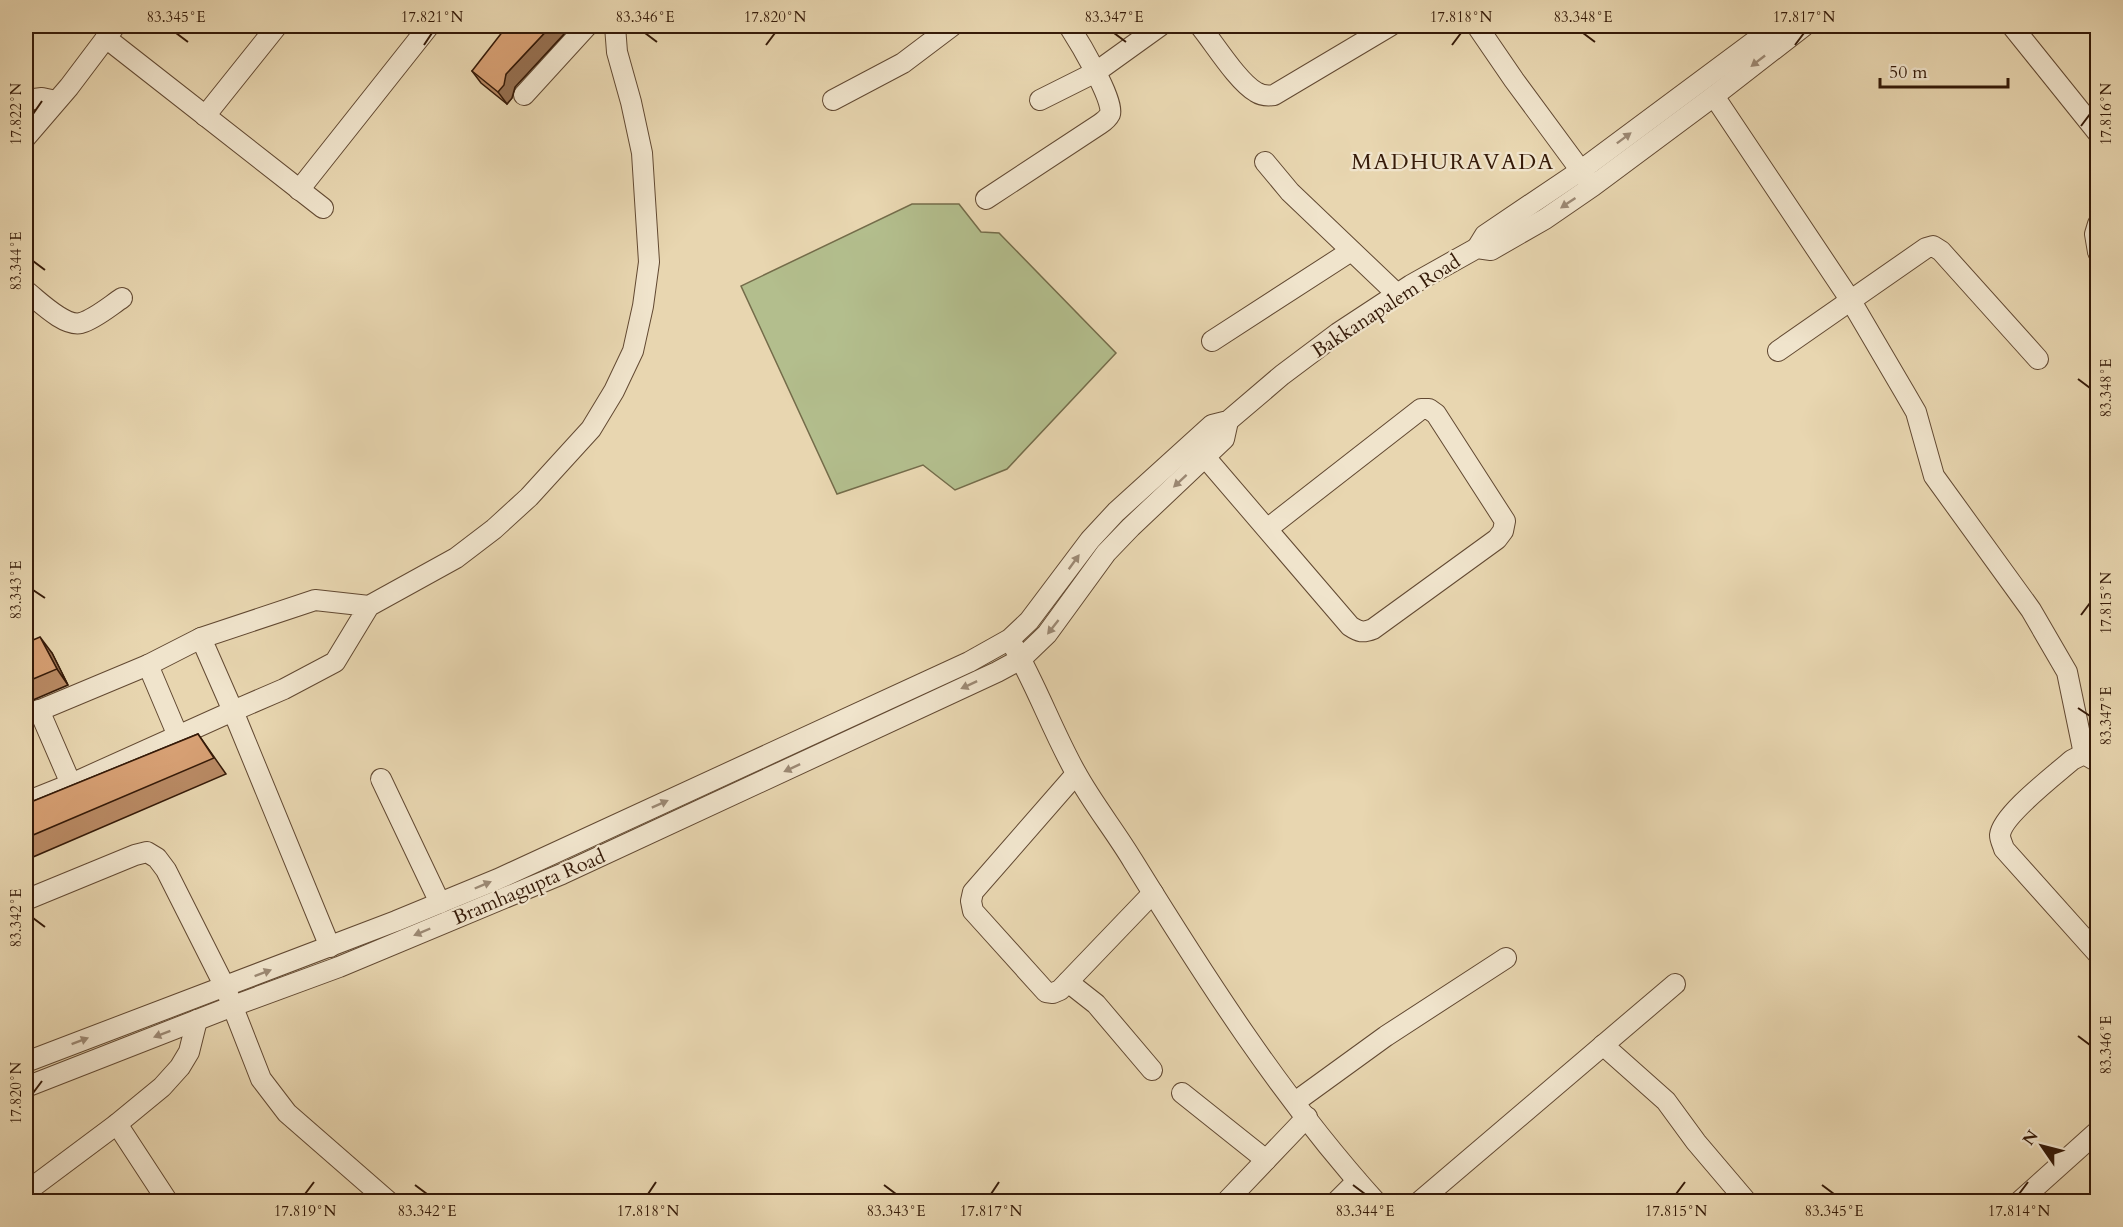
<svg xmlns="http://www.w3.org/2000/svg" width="2123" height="1227" font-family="Cardo,serif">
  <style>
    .green { fill: #b3be8d; stroke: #746c4a; stroke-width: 1.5 }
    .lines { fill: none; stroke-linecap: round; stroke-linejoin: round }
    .minor-casing { stroke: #624932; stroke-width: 22 }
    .minor { stroke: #f0e4cc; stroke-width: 20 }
    .wall { fill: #b98a64; stroke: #351a08; stroke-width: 1.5 }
    .shaded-wall { fill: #967051; stroke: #351a08; stroke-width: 1.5 }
    .building { fill: #d7a074; stroke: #351a08; stroke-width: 1.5 }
    .oneway { fill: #9c8974 }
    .ticks { fill: none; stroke: #351a08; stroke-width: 2 }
    .labels { text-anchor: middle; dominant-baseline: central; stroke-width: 4.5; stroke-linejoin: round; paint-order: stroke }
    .street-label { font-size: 20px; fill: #351a08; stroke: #f0e4cc }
    .quarter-label { font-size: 22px; letter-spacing: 1.5px; fill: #351a08; stroke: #f0e4cc }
    .neatline { fill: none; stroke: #351a08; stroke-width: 2 }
    .ticks-label { font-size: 15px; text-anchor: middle; fill: #351a08 }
  </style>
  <rect width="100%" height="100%" fill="#e8d6b0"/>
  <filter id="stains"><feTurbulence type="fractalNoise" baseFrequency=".00333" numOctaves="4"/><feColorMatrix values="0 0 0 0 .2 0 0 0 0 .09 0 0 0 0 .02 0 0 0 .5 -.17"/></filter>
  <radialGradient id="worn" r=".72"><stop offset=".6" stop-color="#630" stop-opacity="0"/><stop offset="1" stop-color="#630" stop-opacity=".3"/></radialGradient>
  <polygon class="green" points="912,204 959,204 981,232 999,233 1116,353 1007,469 955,490 923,465 837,494 741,286"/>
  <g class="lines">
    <g class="minor-casing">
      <g id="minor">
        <path d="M1200,26C1214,43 1238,82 1256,92C1262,96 1267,96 1274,95L1390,26"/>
        <polyline points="1477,26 1514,80 1587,179"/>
        <polyline points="2012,26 2098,133"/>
        <polyline points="106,38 323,208"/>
        <polyline points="524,95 587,26"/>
        <polyline points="1714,96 1851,301 1905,393 1916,412 1934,476 2031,610 2067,672 2084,754"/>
        <polyline points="26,100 42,98 56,101"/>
        <polyline points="833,100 903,63 952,26"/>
        <polyline points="1040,100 1096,72 1160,26"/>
        <polyline points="205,116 277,26"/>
        <polyline points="26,137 69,87 115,26"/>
        <polyline points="1265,162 1290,192 1397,294"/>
        <polyline points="299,190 429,26"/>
        <path d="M986,199L1100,124C1103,122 1108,118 1110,114C1115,101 1078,40 1069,26"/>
        <polyline points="2098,224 2095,234 2098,252"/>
        <polyline points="1477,248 1485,235 1580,171 1775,26"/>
        <path d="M26,291C39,301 64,327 81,323C95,319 110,306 122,298"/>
        <polyline points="1212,341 1351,251"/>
        <polyline points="1778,351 1926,248 1933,246 1941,251 2038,359"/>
        <path d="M1205,457L1350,626C1359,632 1363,633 1373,629L1497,539L1503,531L1505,521L1436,414L1429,409H1421L1267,529"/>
        <polyline points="369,606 315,600 201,638 233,711 284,689 335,662 369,606 456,558 494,529 529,497 591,429 614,391 633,351 643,306 649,262 642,153 631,102 617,52 615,26"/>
        <path d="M1014,647C1037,687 1053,732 1076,773C1093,804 1115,831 1133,861C1206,979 1282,1098 1376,1202"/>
        <polyline points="148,665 178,736"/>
        <polyline points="39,710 71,784"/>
        <polyline points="26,716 148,665 201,638"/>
        <path d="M2098,762L2084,754L2072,760C2055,775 2002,815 2000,835C2000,840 2003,845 2004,849L2098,954"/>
        <polyline points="1076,774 973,892 971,901 973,911 1046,992 1053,993 1060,990 1153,893"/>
        <polyline points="381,779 440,903"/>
        <polyline points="26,802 71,784 233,711 330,947"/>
        <polyline points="28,899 135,855 147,852 157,858 166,870 225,987 261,1079 287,1113 389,1202"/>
        <polyline points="1068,982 1096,1004 1152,1070"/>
        <polyline points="1603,1045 1666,1101 1696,1142 1747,1202"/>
        <polyline points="26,1062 396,921 498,879 969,662 1010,639 1029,621 1090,540 1116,512 1212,425 1228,421 1282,375 1338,333 1411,285 1477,248 1491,250 1545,219 1593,186 1714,96 1804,26"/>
        <polyline points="26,1087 233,1006 339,967 562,874 997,672 1021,659 1047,634 1106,553 1131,527 1224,439 1228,421"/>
        <polyline points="1182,1093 1266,1160"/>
        <polyline points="1295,1102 1386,1036 1506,958"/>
        <polyline points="117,1124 168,1202"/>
        <polyline points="26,1192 117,1124 162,1087 180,1067 189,1052 197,1020"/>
        <polyline points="1226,1202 1307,1117"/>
        <polyline points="1336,1202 1357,1181"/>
        <polyline points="1419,1202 1675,984"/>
        <polyline points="2019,1202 2098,1131"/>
      </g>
    </g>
    <use href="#minor" class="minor"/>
  </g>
  <g class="wall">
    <polygon points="564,34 515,87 512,98 507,104 481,83 472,71"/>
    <polygon points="26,643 52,653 68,685 26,703"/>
    <polygon points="198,734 226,774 26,860 26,804"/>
  </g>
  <g class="shaded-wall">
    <polygon points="551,26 558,26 564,34 515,87 512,98 507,104 498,92 506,74"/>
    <polygon points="40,637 52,653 68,685 57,669"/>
  </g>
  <g class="building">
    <polygon points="507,26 551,26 506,74 504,85 498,92 472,71"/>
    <polygon points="40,637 57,669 26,682 26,643"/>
    <polygon points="198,734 214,758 26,838 26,804"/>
  </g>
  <defs><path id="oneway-solid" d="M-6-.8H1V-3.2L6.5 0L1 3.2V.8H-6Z" transform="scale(1.5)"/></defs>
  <g class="oneway">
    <use href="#oneway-solid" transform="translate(1758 61) rotate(142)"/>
    <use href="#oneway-solid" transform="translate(1624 138) rotate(-37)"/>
    <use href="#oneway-solid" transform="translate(1568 203) rotate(146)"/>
    <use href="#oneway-solid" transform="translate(1180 481) rotate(137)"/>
    <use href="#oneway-solid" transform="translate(1074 562) rotate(-54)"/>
    <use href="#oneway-solid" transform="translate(1053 627) rotate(128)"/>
    <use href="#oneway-solid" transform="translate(969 685) rotate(155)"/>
    <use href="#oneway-solid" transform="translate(792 768) rotate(155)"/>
    <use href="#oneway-solid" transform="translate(660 804) rotate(-24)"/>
    <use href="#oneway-solid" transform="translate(483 885) rotate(-23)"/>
    <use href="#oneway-solid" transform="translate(422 932) rotate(157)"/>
    <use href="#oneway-solid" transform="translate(263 973) rotate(-21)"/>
    <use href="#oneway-solid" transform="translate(162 1034) rotate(159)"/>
    <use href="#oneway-solid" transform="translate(80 1041) rotate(-21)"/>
  </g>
  <path class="ticks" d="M176,33L188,42M645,33L657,42M1114,33L1126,42M1583,33L1595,42M424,45L432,33M766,45L775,33M1452,45L1461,33M1795,45L1804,33M33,114L42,101M2081,126L2090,114M33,261L45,270M2078,379L2090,388M33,590L45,598M2081,615L2090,603M2078,708L2090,716M33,918L45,927M2078,1036L2090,1045M33,1093L42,1081M415,1185L427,1194M884,1185L896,1194M1353,1185L1365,1194M1822,1185L1834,1194M305,1194L314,1182M648,1194L656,1182M991,1194L999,1182M1676,1194L1685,1182M2019,1194L2028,1182"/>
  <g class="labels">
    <g class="street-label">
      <text transform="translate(1386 306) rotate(-33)">Bakkanapalem Road</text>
      <text transform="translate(529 887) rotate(-23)">Bramhagupta Road</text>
    </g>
    <g class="quarter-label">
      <text x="1453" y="162">MADHURAVADA</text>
    </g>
  </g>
  <rect width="2123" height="1227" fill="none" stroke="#e8d6b0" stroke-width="66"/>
  <g transform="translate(2042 1146) rotate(305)" stroke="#f0e4cc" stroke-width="4.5" paint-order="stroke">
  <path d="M0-4.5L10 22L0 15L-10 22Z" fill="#351a08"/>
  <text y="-9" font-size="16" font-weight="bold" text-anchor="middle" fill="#351a08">N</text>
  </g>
  <path d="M1880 78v9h128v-9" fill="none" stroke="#351a08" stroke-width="3"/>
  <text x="1889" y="78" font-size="18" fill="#351a08" stroke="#f0e4cc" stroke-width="4.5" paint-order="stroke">50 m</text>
  <rect x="33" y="33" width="2057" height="1161" class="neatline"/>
  <g class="ticks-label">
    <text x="176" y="22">83.345°E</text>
    <text x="432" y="22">17.821°N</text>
    <text x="645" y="22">83.346°E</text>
    <text x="775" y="22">17.820°N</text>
    <text x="1114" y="22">83.347°E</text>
    <text x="1461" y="22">17.818°N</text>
    <text x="1583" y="22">83.348°E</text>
    <text x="1804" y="22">17.817°N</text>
    <text transform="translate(2106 114) rotate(-90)" y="5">17.816°N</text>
    <text transform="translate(16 114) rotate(-90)" y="5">17.822°N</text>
    <text transform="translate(16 261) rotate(-90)" y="5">83.344°E</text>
    <text transform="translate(2106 388) rotate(-90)" y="5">83.348°E</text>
    <text transform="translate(16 590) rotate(-90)" y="5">83.343°E</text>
    <text transform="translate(2106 603) rotate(-90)" y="5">17.815°N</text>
    <text transform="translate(2106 716) rotate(-90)" y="5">83.347°E</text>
    <text transform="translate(16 918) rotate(-90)" y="5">83.342°E</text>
    <text transform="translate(2106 1045) rotate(-90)" y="5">83.346°E</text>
    <text transform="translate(16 1093) rotate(-90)" y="5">17.820°N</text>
    <text x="305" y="1216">17.819°N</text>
    <text x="427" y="1216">83.342°E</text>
    <text x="648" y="1216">17.818°N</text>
    <text x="896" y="1216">83.343°E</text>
    <text x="991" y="1216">17.817°N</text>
    <text x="1365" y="1216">83.344°E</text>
    <text x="1676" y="1216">17.815°N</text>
    <text x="1834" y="1216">83.345°E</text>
    <text x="2019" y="1216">17.814°N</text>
  </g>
  <rect width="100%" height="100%" filter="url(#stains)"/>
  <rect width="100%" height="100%" fill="url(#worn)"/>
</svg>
